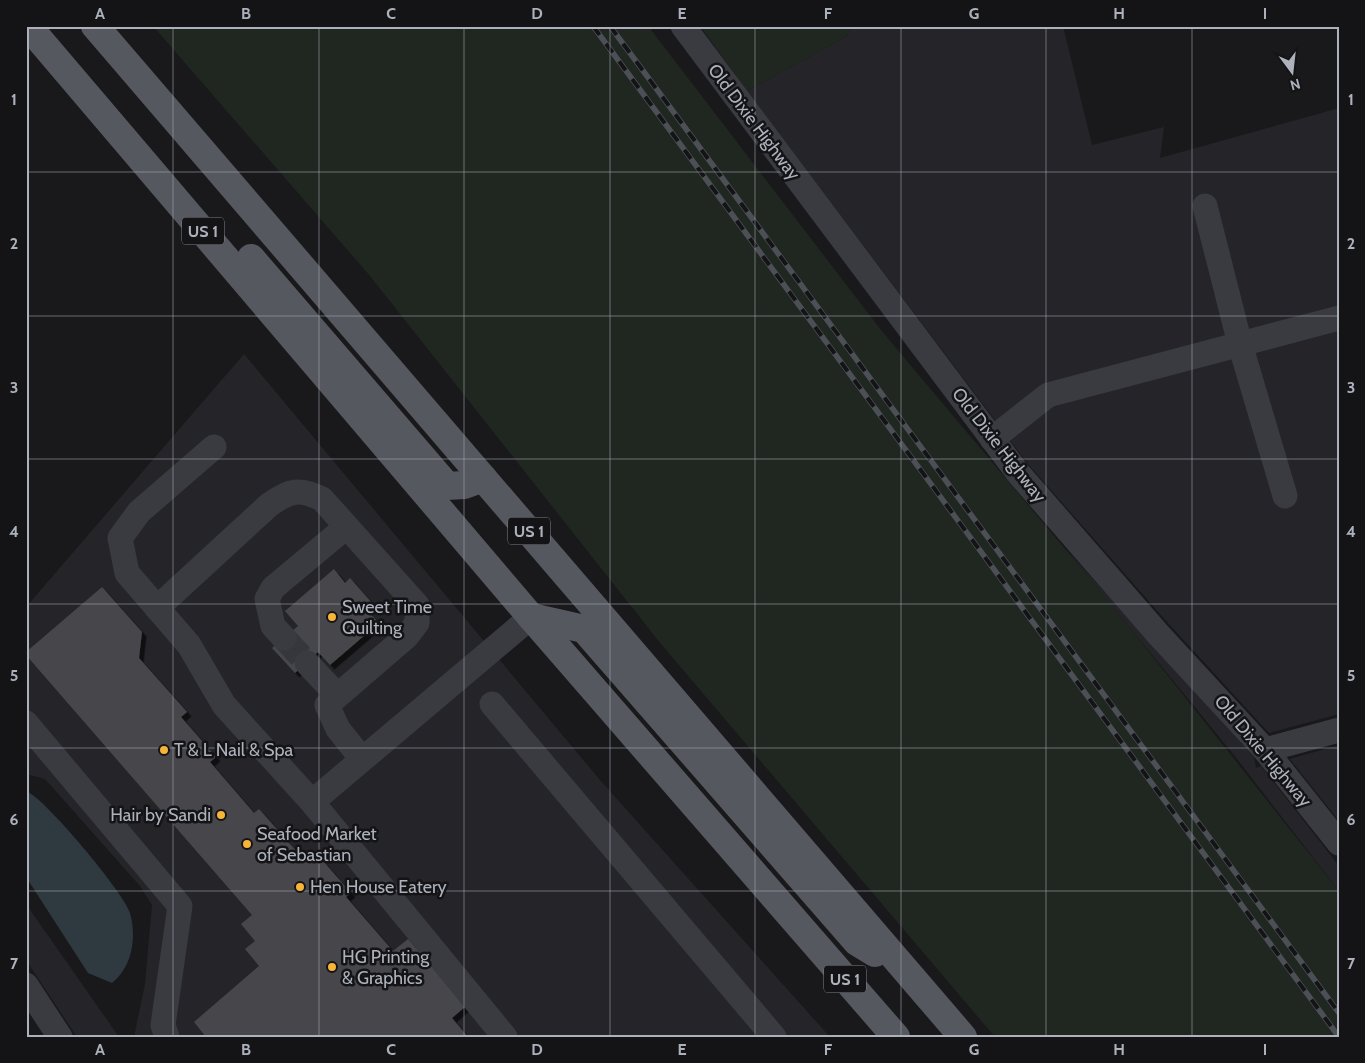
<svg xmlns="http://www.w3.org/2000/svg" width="1365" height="1063" font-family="Cabin,sans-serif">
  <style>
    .built { fill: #252529 }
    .green { fill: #1f2720 }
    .water { fill: #2f3940 }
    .building { fill: #46474c; filter: url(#shadow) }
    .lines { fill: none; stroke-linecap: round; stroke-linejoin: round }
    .minor-tunnel { stroke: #36373c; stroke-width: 25; stroke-dasharray: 25 12; stroke-linecap: butt }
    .minor { stroke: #3a3b41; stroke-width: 25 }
    .major { stroke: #565860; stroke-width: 28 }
    .rail-casing { stroke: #4d4f56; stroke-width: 5.5 }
    .rail { stroke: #141417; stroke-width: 4; stroke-dasharray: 11; stroke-linecap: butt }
    .grid { fill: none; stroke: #acb1bb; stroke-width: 1; stroke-opacity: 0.55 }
    .poi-dot { fill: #f5b539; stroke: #141417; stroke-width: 2 }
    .labels { text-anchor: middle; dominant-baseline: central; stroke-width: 5; stroke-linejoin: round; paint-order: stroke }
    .shield { fill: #141417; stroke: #7e828a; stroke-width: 1 }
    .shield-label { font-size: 16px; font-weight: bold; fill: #acb1bb }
    .street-label { font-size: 18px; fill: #acb1bb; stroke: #141417 }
    .poi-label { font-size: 18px; fill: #acb1bb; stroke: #141417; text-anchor: start }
    .neatline { fill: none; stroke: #acb1bb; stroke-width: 2 }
    .grid-label { font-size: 16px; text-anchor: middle; font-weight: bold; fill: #acb1bb }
  </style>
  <defs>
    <filter id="shadow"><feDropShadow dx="4.5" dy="4.5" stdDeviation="0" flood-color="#0009"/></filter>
  </defs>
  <rect width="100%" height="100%" fill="#19191c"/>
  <g class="built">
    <polygon points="852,26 1063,26 1092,145 1164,127 1160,158 1339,108 1339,714 1269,733 1168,623 1028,464 747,91 847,36"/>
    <polygon points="244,354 600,780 830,1037 134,1037 145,984 152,905 140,886 45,779 26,774 26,607"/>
    <polygon points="1063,546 1254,757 1256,768 1261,766 1339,866 1339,891 1234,755"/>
    <polygon points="1339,745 1339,821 1290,759"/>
    <polygon points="26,904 119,1037 77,1037 26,960"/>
  </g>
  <g class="green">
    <polygon points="153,26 648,26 881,330 1103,594 1339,891 1339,1037 995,1037 661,644 370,276"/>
    <polygon points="700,26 852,26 847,36 747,91"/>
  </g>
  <path class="water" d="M26,791C44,797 125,894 130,913C137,938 132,967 112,983L88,973L26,877Z"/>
  <g class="building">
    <polygon points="334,569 345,583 350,578 372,603 366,609 379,623 330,665 318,652 295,673 272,648 298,626 285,611"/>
    <polygon points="102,587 142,632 139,658 187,712 181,717 216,757 210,762 254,813 259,809 305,861 323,861 351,893 346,897 393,951 408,939 466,1006 452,1018 468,1037 206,1037 194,1022 259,966 245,949 255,941 241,924 252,915 26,655 26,652"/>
  </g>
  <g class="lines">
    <polyline class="minor-tunnel" points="284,638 307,663"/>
    <g class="minor">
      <polyline points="683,26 1018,473 1158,634 1265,750 1339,843"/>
      <polyline points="1205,206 1240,344 1285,496"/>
      <polyline points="992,439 1048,395 1339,318"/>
      <polyline points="214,447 139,512 120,538 127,573 189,645 224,705 312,802 505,1037"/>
      <path d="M157,608L269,505C290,490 299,488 322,499L417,605V623L407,636L327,705L338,729L362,759"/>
      <polyline points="284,638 273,626 267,599 273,588 346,527"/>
      <polyline points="307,663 337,695"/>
      <polyline points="492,704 774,1037"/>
      <polyline points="26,723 180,906 163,1025 167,1037"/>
      <polyline points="1265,750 1339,730"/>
      <polyline points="312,802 531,617"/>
      <polyline points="26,985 60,1037"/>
    </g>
    <g class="major">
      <polyline points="28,26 531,617 896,1037"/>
      <polyline points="95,26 963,1037"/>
      <polyline points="251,258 447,486 464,485 483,478"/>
      <polyline points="531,617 584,629 857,942 875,953"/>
    </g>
    <g class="rail-casing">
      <g id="rail">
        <polyline points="593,26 1339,1037"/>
        <polyline points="610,26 1339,1013"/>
      </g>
    </g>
    <use href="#rail" class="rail"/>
  </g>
  <path class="grid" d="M173,26V1037M319,26V1037M464,26V1037M610,26V1037M755,26V1037M901,26V1037M1046,26V1037M1192,26V1037M26,172H1339M26,316H1339M26,459H1339M26,604H1339M26,748H1339M26,891H1339"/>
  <g class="poi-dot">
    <circle cx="332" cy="617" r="5"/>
    <circle cx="164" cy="750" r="5"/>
    <circle cx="221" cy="815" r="5"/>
    <circle cx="247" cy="844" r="5"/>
    <circle cx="300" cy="887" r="5"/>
    <circle cx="332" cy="967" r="5"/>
  </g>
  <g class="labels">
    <g class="shield">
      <rect x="182" y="217.5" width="42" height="27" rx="4"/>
      <rect x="508" y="517.5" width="42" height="27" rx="4"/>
      <rect x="824" y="965.5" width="42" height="27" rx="4"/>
    </g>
    <g class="shield-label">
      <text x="203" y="231">US 1</text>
      <text x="529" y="531">US 1</text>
      <text x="845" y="979">US 1</text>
    </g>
    <g class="street-label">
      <text transform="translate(754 122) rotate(53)">Old Dixie Highway</text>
      <text transform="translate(999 445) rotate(52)">Old Dixie Highway</text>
      <text transform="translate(1263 751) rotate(50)">Old Dixie Highway</text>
    </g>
    <g class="poi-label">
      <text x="342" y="607">Sweet Time<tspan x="342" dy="21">Quilting</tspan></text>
      <text x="174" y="750">T &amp; L Nail &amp; Spa</text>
      <text x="211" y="815" text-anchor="end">Hair by Sandi</text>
      <text x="257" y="834">Seafood Market<tspan x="257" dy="21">of Sebastian</tspan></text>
      <text x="310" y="887">Hen House Eatery</text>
      <text x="342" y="957">HG Printing<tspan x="342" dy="21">&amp; Graphics</tspan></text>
    </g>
  </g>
  <rect width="1365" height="1063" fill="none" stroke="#141417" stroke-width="55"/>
  <g transform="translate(1292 72) rotate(165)" stroke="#141417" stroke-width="4" paint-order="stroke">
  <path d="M0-4L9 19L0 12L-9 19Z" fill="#acb1bb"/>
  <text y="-8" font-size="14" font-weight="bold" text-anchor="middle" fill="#acb1bb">N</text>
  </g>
  <rect x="28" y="28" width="1310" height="1008" class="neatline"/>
  <g class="grid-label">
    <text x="100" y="19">A</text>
    <text x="246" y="19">B</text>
    <text x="391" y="19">C</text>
    <text x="537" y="19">D</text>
    <text x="682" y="19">E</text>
    <text x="828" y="19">F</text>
    <text x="974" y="19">G</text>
    <text x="1119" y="19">H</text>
    <text x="1265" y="19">I</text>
    <text x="14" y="105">1</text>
    <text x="1351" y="105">1</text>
    <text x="14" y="249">2</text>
    <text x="1351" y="249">2</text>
    <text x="14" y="393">3</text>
    <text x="1351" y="393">3</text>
    <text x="14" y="537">4</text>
    <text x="1351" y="537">4</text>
    <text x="14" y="681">5</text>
    <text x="1351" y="681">5</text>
    <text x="14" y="825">6</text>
    <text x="1351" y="825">6</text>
    <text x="14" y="969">7</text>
    <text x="1351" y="969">7</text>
    <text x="100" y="1055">A</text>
    <text x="246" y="1055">B</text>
    <text x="391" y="1055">C</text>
    <text x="537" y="1055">D</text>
    <text x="682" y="1055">E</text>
    <text x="828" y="1055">F</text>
    <text x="974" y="1055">G</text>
    <text x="1119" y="1055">H</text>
    <text x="1265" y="1055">I</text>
  </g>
</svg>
